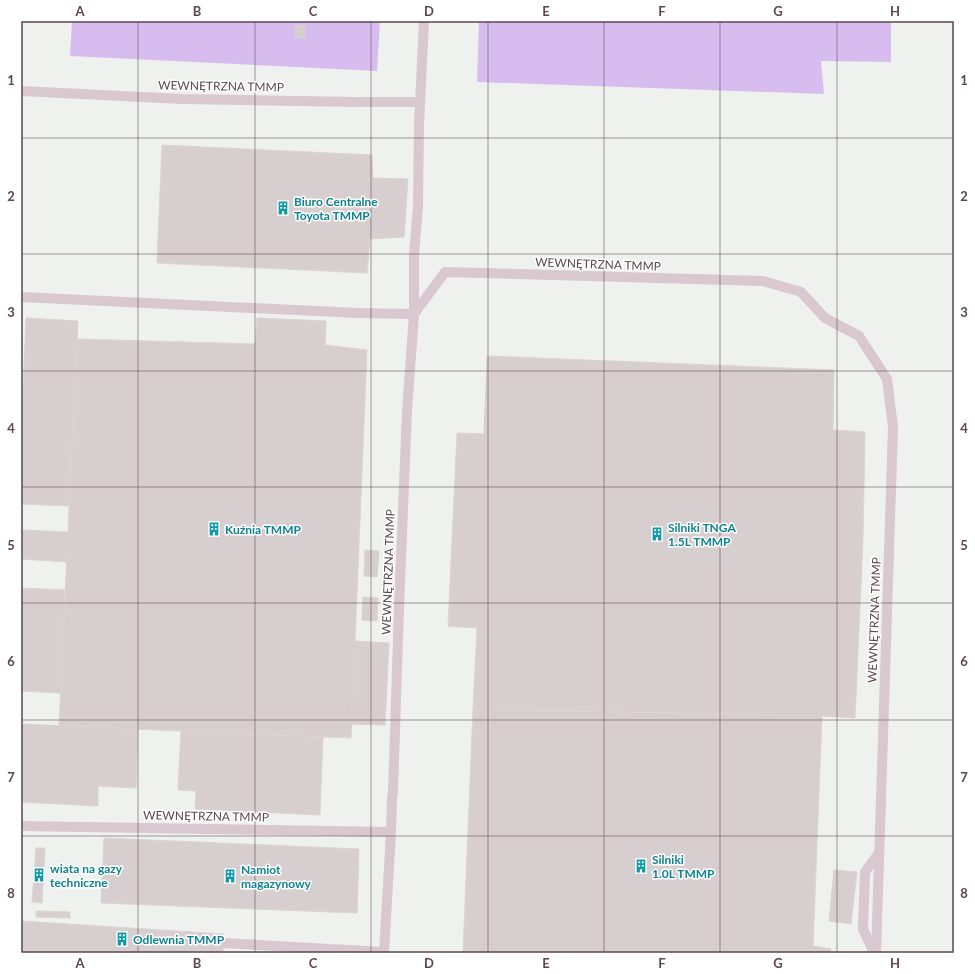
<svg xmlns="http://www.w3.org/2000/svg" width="975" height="974" font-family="Lato,sans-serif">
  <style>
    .green { fill: #d7bdef }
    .building { fill: #d7ced0; stroke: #dad3d4 }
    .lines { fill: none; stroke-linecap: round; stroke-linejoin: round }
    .service { stroke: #d9c8cf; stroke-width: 10 }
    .grid { fill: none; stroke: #5c474f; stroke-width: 1; stroke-opacity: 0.55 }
    .labels { text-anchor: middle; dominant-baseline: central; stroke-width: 3; stroke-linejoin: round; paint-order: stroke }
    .street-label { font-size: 12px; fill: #5c474f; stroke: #fff }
    .culture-label { font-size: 12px; font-weight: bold; fill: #0d838f; stroke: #fff; text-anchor: start }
    .neatline { fill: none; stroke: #5c474f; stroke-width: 1.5 }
    .grid-label { font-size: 13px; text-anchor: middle; font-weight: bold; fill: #5c474f }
  </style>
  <rect width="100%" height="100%" fill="#eff1ef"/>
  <g class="green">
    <polygon points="72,21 380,21 377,71 70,56"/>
    <polygon points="479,21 891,21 891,62 821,61 824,94 477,82"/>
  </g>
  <g class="building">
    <polygon points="296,25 305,26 304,38 295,37"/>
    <polygon points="162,145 372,155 373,178 408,179 404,237 370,239 367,273 157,263"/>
    <polygon points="26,318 78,321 69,506 21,504 21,435"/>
    <polygon points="257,318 326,321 325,345 367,350 351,738 59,726 77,339 255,344"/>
    <polygon points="487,356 834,370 833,430 865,432 863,538 855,718 822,716 473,709 477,628 448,626 457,433 484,434"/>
    <polygon points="21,530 68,532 67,562 21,559"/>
    <polygon points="365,550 379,551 377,577 364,576"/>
    <polygon points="21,588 65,590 61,693 21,691"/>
    <polygon points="363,597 378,598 377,621 362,620"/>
    <polygon points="355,641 389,643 385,725 351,724"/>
    <polygon points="473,709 822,716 813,946 831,949 831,953 463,953"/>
    <polygon points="21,724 138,729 136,788 98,786 98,806 21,802"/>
    <polygon points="181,731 323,737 320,815 195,809 196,791 178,790"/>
    <polygon points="104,838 359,849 357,913 101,903"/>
    <polygon points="36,848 45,848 42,903 32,902"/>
    <polygon points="834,870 857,872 851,924 829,921"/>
    <polygon points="36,911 70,912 70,918 36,917"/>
    <polygon points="21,921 224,934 223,953 21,953"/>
  </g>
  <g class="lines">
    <g class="service">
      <polyline points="21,91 182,99 357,102 420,102"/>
      <polyline points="21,297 358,313 414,314"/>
      <polyline points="414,314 445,272 763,281 801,292 825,318 859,336 887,379 893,427 876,953"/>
      <polyline points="21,826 391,832"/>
      <polyline points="223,943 384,952"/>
      <polyline points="384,953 391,832 392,799 393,792 399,608 407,411 414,314 414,255 418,205 419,124 424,21"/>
      <polyline points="874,953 863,929 865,872 879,853"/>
    </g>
  </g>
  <path class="grid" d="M138,21V953M255,21V953M371,21V953M488,21V953M604,21V953M720,21V953M837,21V953M21,138H954M21,254H954M21,371H954M21,487H954M21,603H954M21,720H954M21,836H954"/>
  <defs>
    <g id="building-bare" transform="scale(1.08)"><path d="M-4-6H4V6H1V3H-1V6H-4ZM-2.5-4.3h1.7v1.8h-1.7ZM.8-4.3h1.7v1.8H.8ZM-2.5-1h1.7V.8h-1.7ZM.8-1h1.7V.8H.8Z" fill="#0f9aa8" stroke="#fff" stroke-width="2.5" paint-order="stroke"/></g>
  </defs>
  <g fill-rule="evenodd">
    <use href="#building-bare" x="283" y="208"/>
    <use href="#building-bare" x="214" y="529"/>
    <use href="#building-bare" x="657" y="534"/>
    <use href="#building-bare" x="641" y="866"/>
    <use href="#building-bare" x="39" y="875"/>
    <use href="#building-bare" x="230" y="876"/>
    <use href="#building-bare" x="122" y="939"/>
  </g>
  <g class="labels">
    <g class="street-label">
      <text transform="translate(221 86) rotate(1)">WEWNĘTRZNA TMMP</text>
      <text transform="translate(598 264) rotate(2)">WEWNĘTRZNA TMMP</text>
      <text transform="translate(388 572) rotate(-88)">WEWNĘTRZNA TMMP</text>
      <text transform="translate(874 620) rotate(-88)">WEWNĘTRZNA TMMP</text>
      <text transform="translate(206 816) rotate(1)">WEWNĘTRZNA TMMP</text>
    </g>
    <g class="culture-label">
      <text x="294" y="201">Biuro Centralne<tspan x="294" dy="14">Toyota TMMP</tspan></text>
      <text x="668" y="527">Silniki TNGA<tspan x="668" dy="14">1.5L TMMP</tspan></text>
      <text x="225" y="529">Kuźnia TMMP</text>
      <text x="652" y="859">Silniki<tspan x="652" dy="14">1.0L TMMP</tspan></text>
      <text x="50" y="868">wiata na gazy<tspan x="50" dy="14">techniczne</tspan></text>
      <text x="241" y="869">Namiot<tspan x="241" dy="14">magazynowy</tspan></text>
      <text x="133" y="939">Odlewnia TMMP</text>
    </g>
  </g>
  <rect width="975" height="974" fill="none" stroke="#ffffff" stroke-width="44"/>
  <rect x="22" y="22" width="931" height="930" class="neatline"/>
  <g class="grid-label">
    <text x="80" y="16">A</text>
    <text x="197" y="16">B</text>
    <text x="313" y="16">C</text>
    <text x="429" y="16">D</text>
    <text x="546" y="16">E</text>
    <text x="662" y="16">F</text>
    <text x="778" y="16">G</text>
    <text x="895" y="16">H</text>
    <text x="11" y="85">1</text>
    <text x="964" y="85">1</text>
    <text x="11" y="201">2</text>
    <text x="964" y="201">2</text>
    <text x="11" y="317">3</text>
    <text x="964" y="317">3</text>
    <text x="11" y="433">4</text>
    <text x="964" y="433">4</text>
    <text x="11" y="550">5</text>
    <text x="964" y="550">5</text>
    <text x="11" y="666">6</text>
    <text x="964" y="666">6</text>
    <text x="11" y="782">7</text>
    <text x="964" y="782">7</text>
    <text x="11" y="898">8</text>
    <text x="964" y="898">8</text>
    <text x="80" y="968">A</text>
    <text x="197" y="968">B</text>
    <text x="313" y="968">C</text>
    <text x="429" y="968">D</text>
    <text x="546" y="968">E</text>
    <text x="662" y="968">F</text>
    <text x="778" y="968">G</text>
    <text x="895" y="968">H</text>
  </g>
</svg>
